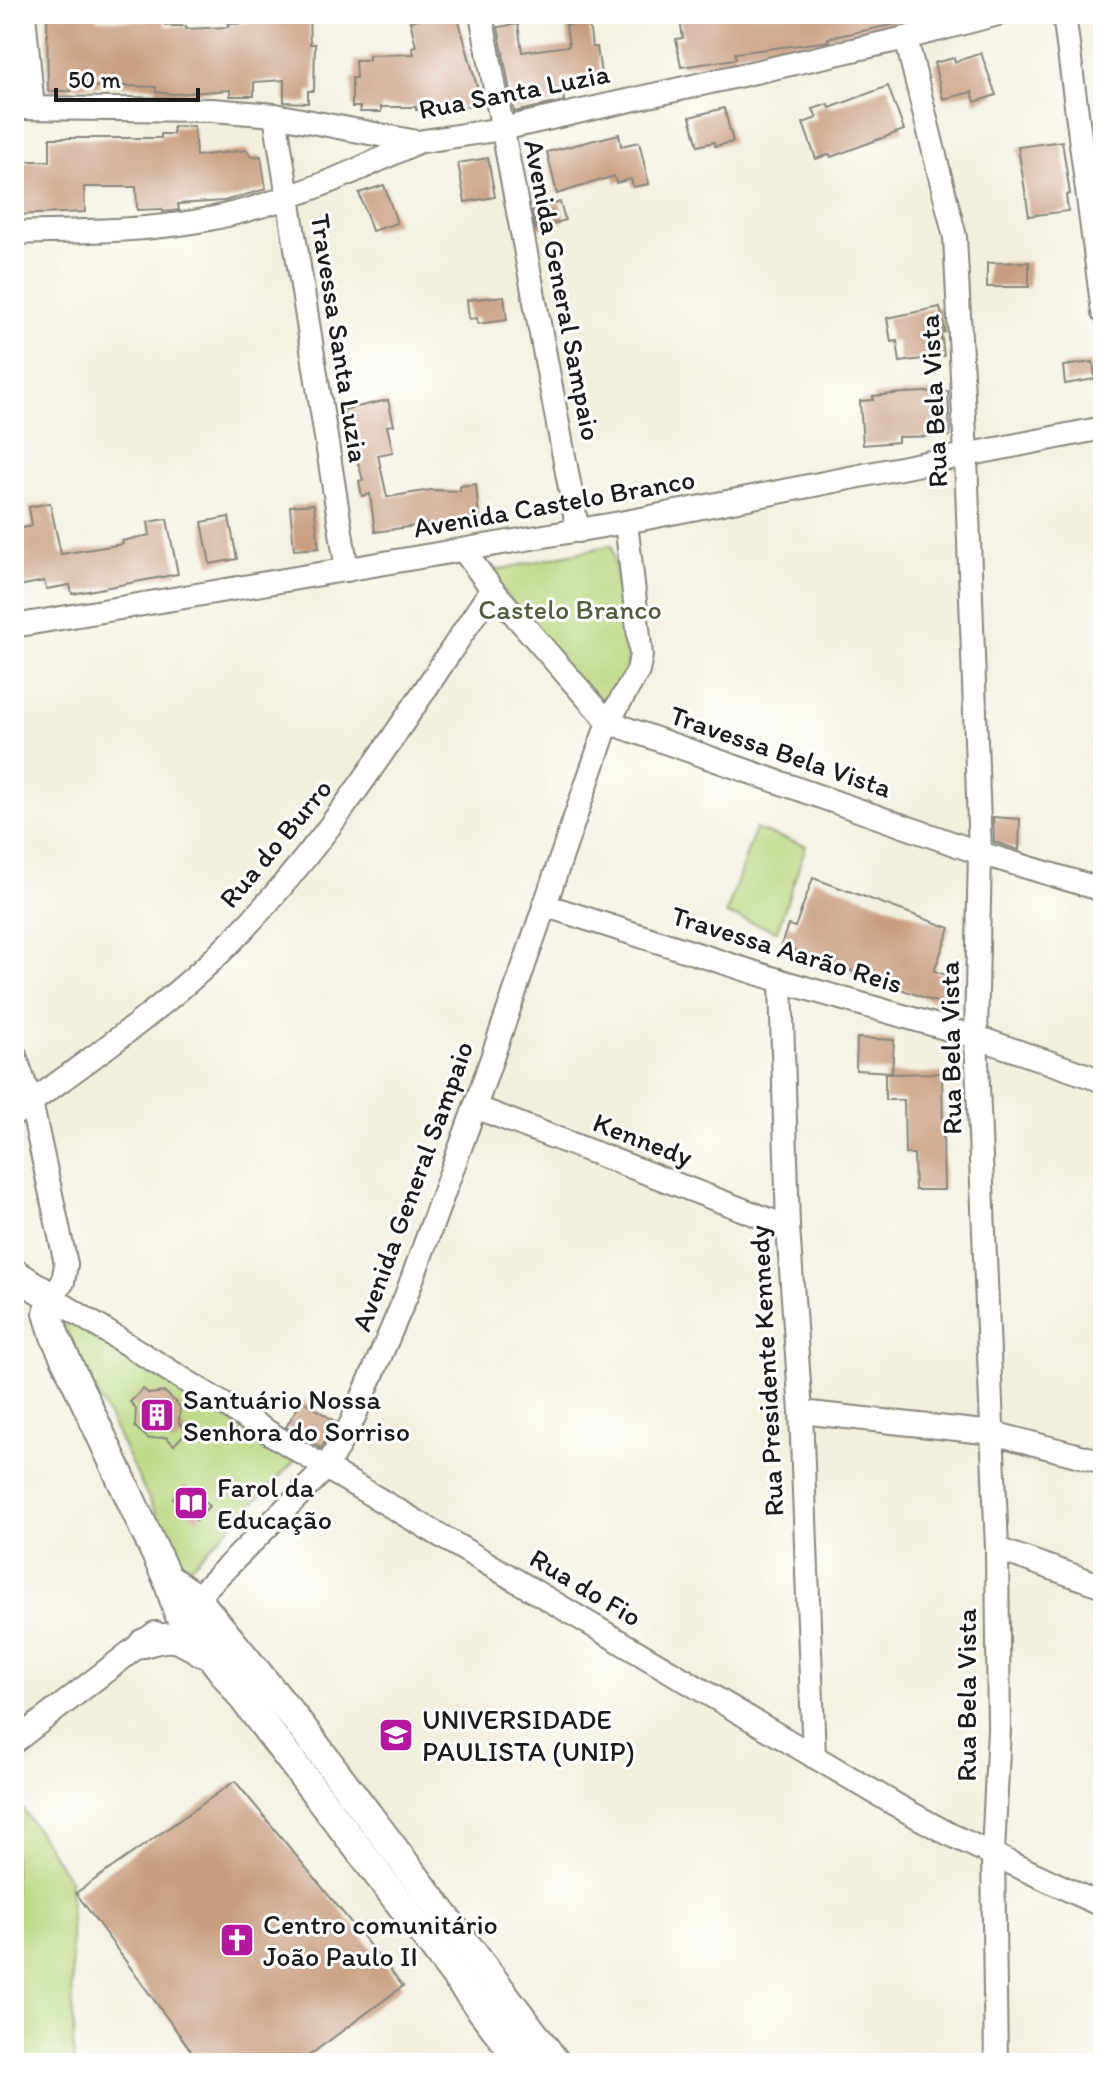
<svg xmlns="http://www.w3.org/2000/svg" width="1117" height="2077" font-family="Itim,sans-serif">
  <style>
    .green { fill: #b7d57b; stroke: #6a784c; stroke-width: 2 }
    .building { fill: #c89d7f }
    .lines { fill: none; stroke-linecap: round; stroke-linejoin: round }
    .minor-casing { stroke: #88867c; stroke-width: 26 }
    .major-casing { stroke: #88867c; stroke-width: 32 }
    .minor { stroke: #fff; stroke-width: 22 }
    .major { stroke: #fff; stroke-width: 28 }
    .labels { text-anchor: middle; dominant-baseline: central; stroke-width: 6; stroke-linejoin: round; paint-order: stroke }
    .street-label { font-size: 28px; fill: #1c1c1c; stroke: #fff }
    .park-label { font-size: 28px; fill: #525d3d; stroke: #fff }
    .poi-label { font-size: 28px; fill: #1c1c1c; stroke: #fff; text-anchor: start }
  </style>
  <rect width="100%" height="100%" fill="#fff"/>
  <filter id="ink" filterUnits="userSpaceOnUse"><feTurbulence type="fractalNoise" baseFrequency=".0125" numOctaves="2"/><feDisplacementMap in="SourceGraphic" scale="16" xChannelSelector="R" yChannelSelector="G"/><feConvolveMatrix kernelMatrix="1 2 1 2 8 2 1 2 1" color-interpolation-filters="sRGB"/></filter>
  <filter id="wash" filterUnits="userSpaceOnUse"><feTurbulence type="fractalNoise" baseFrequency=".006" numOctaves="4" result="noise"/><feDisplacementMap in="SourceGraphic" scale="32" xChannelSelector="R" yChannelSelector="G"/><feGaussianBlur stdDeviation="1.8" result="paint"/><feColorMatrix in="noise" values="0 0 0 0 0 0 0 0 0 0 0 0 0 0 0 0 0 1.4 0 .05"/><feComposite in="paint" operator="in"/></filter>
  <g filter="url(#wash)">
    <rect width="100%" height="100%" fill="#f3efdd"/>
    <g class="green">
      <polygon points="612,545 629,672 601,712 488,572"/>
      <polygon points="755,829 806,846 777,931 726,914"/>
      <polygon points="56,1311 295,1461 185,1572"/>
      <polygon points="14,1796 70,1880 74,2063 14,2063"/>
    </g>
    <g id="blocks">
      <g class="building">
        <polygon points="47,14 96,14 96,19 145,21 145,14 165,14 165,26 186,26 186,29 228,27 228,24 248,23 248,17 309,14 310,44 315,44 314,91 308,91 308,103 284,102 284,80 254,82 254,96 230,96 230,90 174,94 156,92 156,87 128,86 71,87 71,91 48,91"/>
        <polygon points="439,14 457,14 481,101 475,102 476,105 444,110 444,105 416,110 416,107 381,107 381,112 360,112 360,107 352,107 352,78 356,78 355,60 369,60 369,55 414,54 412,47 416,46 410,21"/>
        <polygon points="679,14 911,14 911,21 828,38 829,41 823,42 735,53 736,59 681,67 676,39 683,38"/>
        <polygon points="589,22 592,47 597,47 601,74 562,79 564,101 514,112 498,27 518,24 522,52 569,46 566,25"/>
        <polygon points="981,53 996,95 975,102 972,92 943,99 934,63 954,58 955,62"/>
        <polygon points="888,86 904,130 831,157 830,154 816,159 803,123 817,118 813,109 828,104 830,108"/>
        <polygon points="724,108 733,142 715,146 714,142 698,146 690,117"/>
        <polygon points="194,126 196,156 247,150 251,157 261,156 266,189 224,201 178,204 179,210 163,212 162,209 137,210 136,187 84,187 85,212 14,215 14,161 50,161 50,138 161,138 161,134 173,134 173,127"/>
        <polygon points="619,134 621,146 639,142 649,184 633,187 631,179 616,183 614,176 557,194 547,152"/>
        <polygon points="1062,141 1070,194 1066,195 1068,211 1029,216 1018,147"/>
        <polygon points="488,158 495,197 465,202 458,163"/>
        <polygon points="384,185 397,223 372,231 359,193"/>
        <polygon points="560,202 565,220 536,230 532,211"/>
        <polygon points="1029,262 1029,287 987,287 987,263"/>
        <polygon points="504,296 507,320 478,324 477,318 469,319 467,300"/>
        <polygon points="940,307 945,332 941,333 944,356 900,362 897,341 891,342 887,318"/>
        <polygon points="1093,362 1095,379 1065,384 1063,366"/>
        <polygon points="948,391 950,436 898,437 898,442 863,445 860,401 873,400 873,396 904,393"/>
        <polygon points="388,400 394,425 387,426 393,452 378,455 387,497 431,490 460,491 460,486 476,484 479,518 449,521 449,530 427,530 428,524 375,532 370,494 362,496 359,481 363,480 343,410"/>
        <polygon points="50,503 61,554 123,544 122,541 150,535 148,522 167,519 178,574 72,594 70,585 46,589 44,581 14,587 14,530 32,526 29,507"/>
        <polygon points="314,504 319,548 294,550 290,506"/>
        <polygon points="229,517 237,559 210,564 202,522"/>
        <polygon points="993,817 1020,819 1019,850 994,842"/>
        <polygon points="813,878 950,928 934,971 955,978 944,1005 781,945 788,925 795,927"/>
        <polygon points="857,1038 894,1040 892,1072 856,1070"/>
        <polygon points="942,1073 944,1190 915,1190 914,1154 905,1154 904,1100 885,1100 885,1074"/>
        <polygon points="143,1389 149,1394 165,1392 180,1407 179,1423 187,1431 174,1445 166,1437 149,1439 135,1427 136,1408 130,1402"/>
        <polygon points="302,1400 336,1422 321,1448 286,1427"/>
        <polygon points="185,1485 209,1506 197,1520 173,1499"/>
        <polygon points="235,1781 403,1986 299,2063 200,2063 76,1893"/>
      </g>
    </g>
  </g>
  <g filter="url(#ink)">
    <use href="#blocks" fill-opacity="0" stroke="#88867c" stroke-width="2"/>
    <g class="lines">
      <g class="minor-casing">
        <g id="minor">
          <polyline points="24,14 33,108"/>
          <polyline points="481,14 578,531"/>
          <polyline points="1064,14 1103,312"/>
          <polyline points="906,38 955,237 966,456 980,853 976,1037 997,1549 999,1729 993,1853 996,2063"/>
          <polyline points="14,108 212,110 275,115 417,142 502,129 906,38 998,14"/>
          <polyline points="275,115 347,570"/>
          <path d="M14,233C76,231 142,232 204,220C278,206 349,175 417,142"/>
          <polyline points="492,589 608,722 980,853 1103,890"/>
          <polyline points="14,626 626,522 1103,428"/>
          <polyline points="544,905 781,981 976,1037 1103,1081"/>
          <polyline points="781,981 788,1227 801,1412 814,1757"/>
          <polyline points="14,1053 31,1102 66,1264 63,1282 51,1297 326,1468 903,1809 949,1834 1103,1906"/>
          <polyline points="475,1107 788,1227"/>
          <path d="M14,1115C87,1061 164,1009 228,945C333,839 409,712 492,589L464,551"/>
          <polyline points="801,1412 993,1433 1103,1462"/>
          <polyline points="997,1549 1103,1586"/>
          <polyline points="185,1609 326,1468 351,1424 406,1296 475,1107 608,722 638,671 641,655 626,522"/>
          <polyline points="14,1742 155,1633"/>
        </g>
      </g>
      <g class="major-casing">
        <g id="major">
          <polyline points="14,1273 51,1297 48,1313 55,1336 167,1578 179,1614 522,2063"/>
          <polyline points="167,1578 196,1598 300,1725 556,2063"/>
          <path d="M144,1643C171,1634 178,1636 202,1652"/>
        </g>
      </g>
      <use href="#minor" class="minor"/>
      <use href="#major" class="major"/>
    </g>
  </g>
  <defs>
    <g id="building-square" transform="scale(1.8)"><rect x="-9" y="-9" width="18" height="18" rx="4" fill="#b5179e" stroke="#fff"/><path d="M-4-6H4V6H1V3H-1V6H-4ZM-2.5-4.3h1.7v1.8h-1.7ZM.8-4.3h1.7v1.8H.8ZM-2.5-1h1.7V.8h-1.7ZM.8-1h1.7V.8H.8Z" fill="#fff"/></g>
    <g id="library-square" transform="scale(1.8)"><rect x="-9" y="-9" width="18" height="18" rx="4" fill="#b5179e" stroke="#fff"/><path d="M-6-4Q-3-5.5-.7-3.5V5Q-3 3-6 4ZM6-4Q3-5.5 .7-3.5V5Q3 3 6 4Z" fill="#fff"/></g>
    <g id="university-square" transform="scale(1.8)"><rect x="-9" y="-9" width="18" height="18" rx="4" fill="#b5179e" stroke="#fff"/><path d="M0-5L7-2L0 1L-7-2ZM-4 1L0 2.5L4 1V4Q0 6-4 4Z" fill="#fff"/></g>
    <g id="church-square" transform="scale(1.8)"><rect x="-9" y="-9" width="18" height="18" rx="4" fill="#b5179e" stroke="#fff"/><path d="M-1.2-6h2.4v3.5h3.3v2.4h-3.3V6h-2.4V-.1h-3.3v-2.4h3.3Z" fill="#fff"/></g>
  </defs>
  <g fill-rule="evenodd">
    <use href="#building-square" x="157" y="1415"/>
    <use href="#library-square" x="191" y="1503"/>
    <use href="#university-square" x="396" y="1735"/>
    <use href="#church-square" x="237" y="1940"/>
  </g>
  <g class="labels">
    <g class="street-label">
      <text transform="translate(514 91) rotate(-11)">Rua Santa Luzia</text>
      <text transform="translate(563 290) rotate(79)">Avenida General Sampaio</text>
      <text transform="translate(340 338) rotate(81)">Travessa Santa Luzia</text>
      <text transform="translate(933 401) rotate(-93)">Rua Bela Vista</text>
      <text transform="translate(554 503) rotate(-10)">Avenida Castelo Branco</text>
      <text transform="translate(781 751) rotate(19)">Travessa Bela Vista</text>
      <text transform="translate(275 843) rotate(-50)">Rua do Burro</text>
      <text transform="translate(787 949) rotate(17)">Travessa Aarão Reis</text>
      <text transform="translate(950 1048) rotate(-91)">Rua Bela Vista</text>
      <text transform="translate(643 1139) rotate(21)">Kennedy</text>
      <text transform="translate(412 1186) rotate(-70)">Avenida General Sampaio</text>
      <text transform="translate(766 1371) rotate(-93)">Rua Presidente Kennedy</text>
      <text transform="translate(586 1587) rotate(31)">Rua do Fio</text>
      <text transform="translate(966 1695) rotate(-90)">Rua Bela Vista</text>
    </g>
    <g class="park-label">
      <text x="570" y="609">Castelo Branco</text>
    </g>
    <g class="poi-label">
      <text x="183" y="1399">Santuário Nossa<tspan x="183" dy="32">Senhora do Sorriso</tspan></text>
      <text x="217" y="1487">Farol da<tspan x="217" dy="32">Educação</tspan></text>
      <text x="422" y="1719">UNIVERSIDADE<tspan x="422" dy="32">PAULISTA (UNIP)</tspan></text>
      <text x="263" y="1924">Centro comunitário<tspan x="263" dy="32">João Paulo II</tspan></text>
    </g>
  </g>
  <rect width="1117" height="2077" fill="none" stroke="#fff" stroke-width="48"/>
  <path d="M56 88v12h142v-12" fill="none" stroke="#1c1c1c" stroke-width="4"/>
  <text x="68" y="88" font-size="24" fill="#1c1c1c" stroke="#ffffff" stroke-width="6" paint-order="stroke">50 m</text>
</svg>
